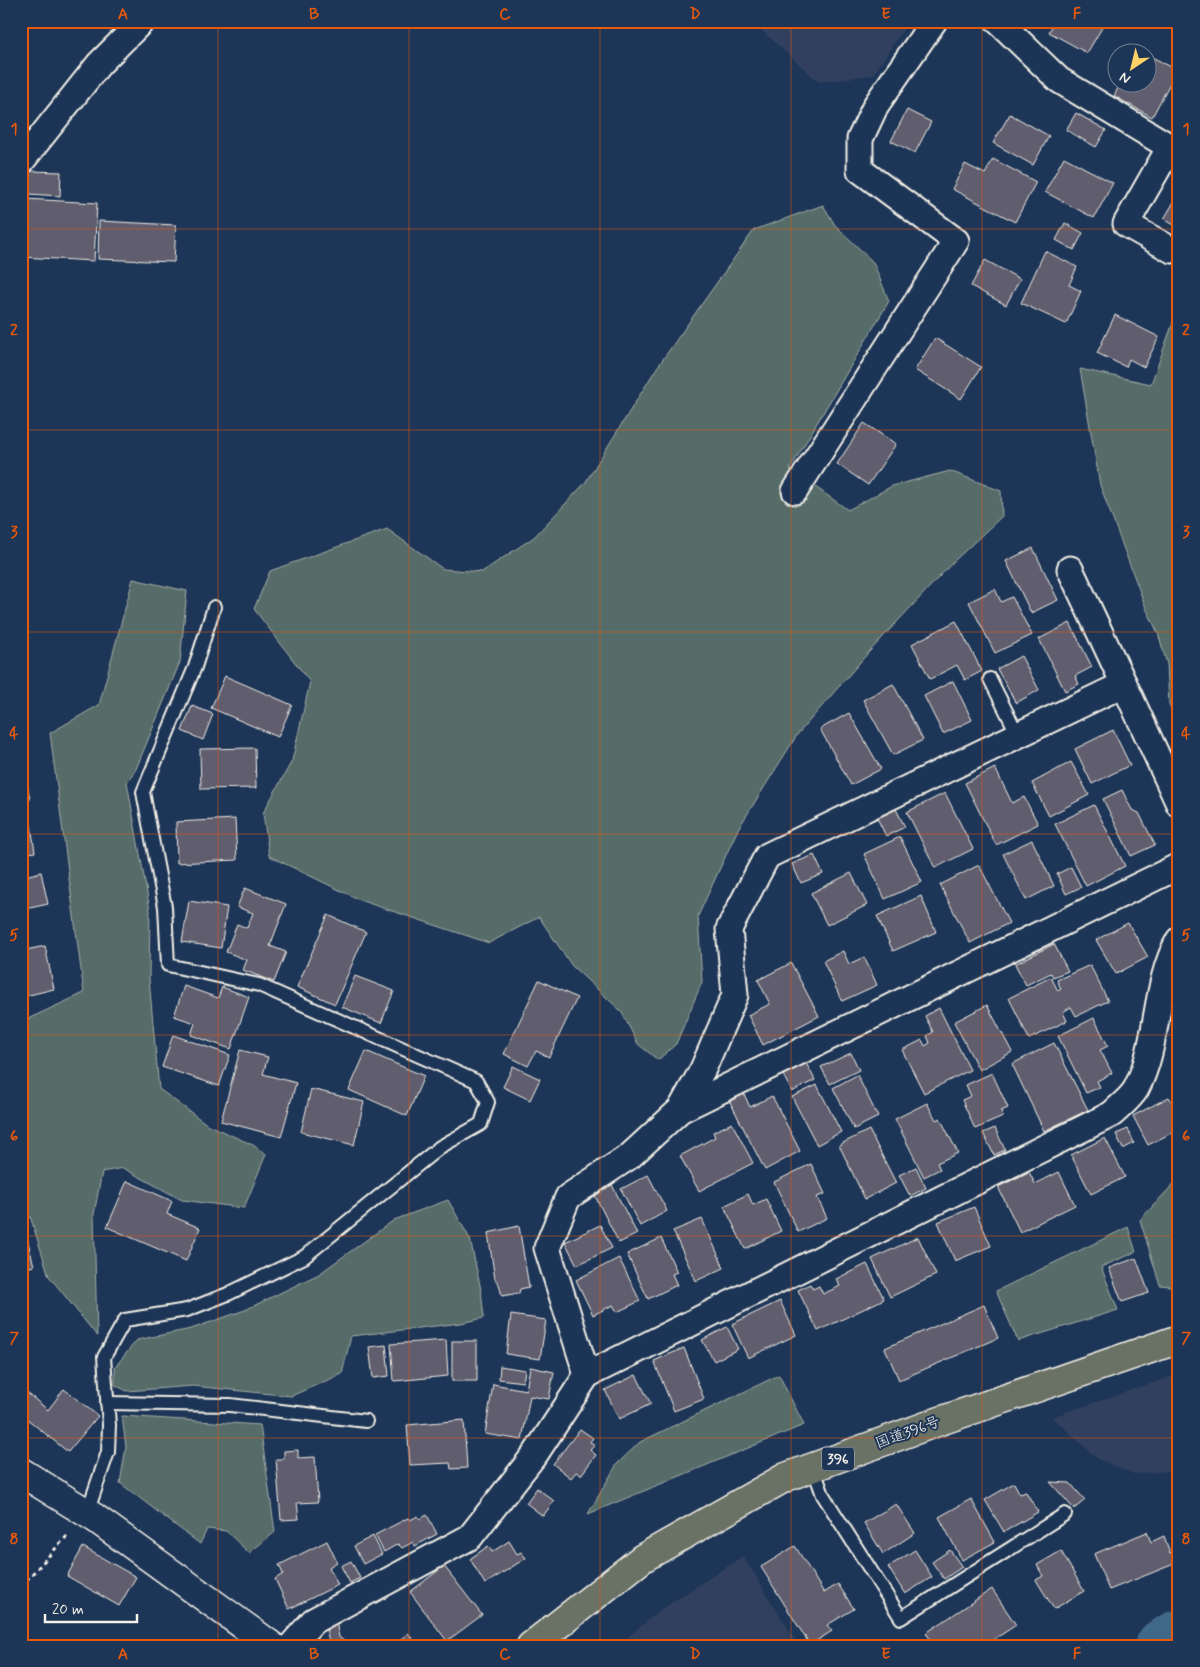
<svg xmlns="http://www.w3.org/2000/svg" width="1200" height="1667" font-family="Mynerve,'Klee One',sans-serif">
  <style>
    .built { fill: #31415e }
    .green { fill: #576c68; stroke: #a6aea8 }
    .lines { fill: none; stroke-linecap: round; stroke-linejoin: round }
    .river { stroke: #416789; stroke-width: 55 }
    .building { fill: #615d6e; stroke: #f4f1e8 }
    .service-casing { stroke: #f4f1e8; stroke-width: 16 }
    .minor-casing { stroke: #f4f1e8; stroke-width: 29 }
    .tertiary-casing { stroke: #f4f1e8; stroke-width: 31 }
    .trunk-casing { stroke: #f4f1e8; stroke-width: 31 }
    .path { stroke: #f4f1e8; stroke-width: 3; stroke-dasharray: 4 4; stroke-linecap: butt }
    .service { stroke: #1d3557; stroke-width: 12 }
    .minor { stroke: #1d3557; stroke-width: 25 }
    .tertiary { stroke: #1d3557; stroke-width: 28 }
    .trunk { stroke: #6a7165; stroke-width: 28 }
    .grid { fill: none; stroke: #e8590c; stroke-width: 1; stroke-opacity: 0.55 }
    .labels { text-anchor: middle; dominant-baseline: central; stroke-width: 4; stroke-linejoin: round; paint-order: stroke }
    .shield { fill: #1d3557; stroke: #b4b9bc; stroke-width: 1 }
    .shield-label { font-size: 14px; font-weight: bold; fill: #f4f1e8 }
    .street-label { font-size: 15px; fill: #f4f1e8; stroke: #1d3557 }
    .neatline { fill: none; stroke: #e8590c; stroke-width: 2 }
    .grid-label { font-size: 16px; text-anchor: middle; font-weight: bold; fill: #e8590c }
  </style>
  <rect width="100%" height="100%" fill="#1d3557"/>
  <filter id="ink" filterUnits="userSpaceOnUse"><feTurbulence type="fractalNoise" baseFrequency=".02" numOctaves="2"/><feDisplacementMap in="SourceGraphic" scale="10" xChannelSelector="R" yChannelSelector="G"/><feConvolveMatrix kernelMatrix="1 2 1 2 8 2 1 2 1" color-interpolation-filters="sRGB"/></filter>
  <g filter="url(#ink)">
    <g class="built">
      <polygon points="751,21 909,21 873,75 819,82"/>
      <polygon points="1179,1374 1179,1470 1134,1474 1098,1459 1052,1417"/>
      <polygon points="743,1556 799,1646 617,1646 660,1610"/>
    </g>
    <g class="green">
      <polygon points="823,205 835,225 873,262 889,301 790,469 848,510 892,486 950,471 1001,491 1002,516 953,562 868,653 797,735 738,829 698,916 702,982 676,1044 658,1060 638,1044 621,1011 572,966 539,917 489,943 362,901 269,856 263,813 292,761 310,682 254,609 270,571 387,529 443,569 482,572 534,537 585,483 656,369 754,230"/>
      <polygon points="1179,306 1179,728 1169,705 1167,664 1158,633 1146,608 1100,485 1080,369 1151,384"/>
      <polygon points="133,579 187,591 180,662 136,769 127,782 150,910 149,979 159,1089 208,1125 253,1145 266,1154 244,1208 182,1200 123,1168 102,1172 94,1214 97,1336 49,1276 30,1216 21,1218 21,1022 84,993 50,733 99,705"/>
      <polygon points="1179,1178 1179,1287 1160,1285 1140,1220"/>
      <polygon points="448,1200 470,1239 481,1290 484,1318 461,1323 351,1336 342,1374 291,1396 193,1386 127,1391 115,1385 115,1367 137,1340 191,1329 245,1310 319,1274 394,1220"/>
      <polygon points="1128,1227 1136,1252 1101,1267 1118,1310 1018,1341 996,1291"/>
      <polygon points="779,1375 804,1425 588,1514 617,1464 640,1442"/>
      <polygon points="122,1416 260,1425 275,1532 249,1553 226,1531 207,1529 200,1544 120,1483 126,1447"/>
    </g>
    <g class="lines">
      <polyline class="river" points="1163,1646 1179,1637"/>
    </g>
    <g class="building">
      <polygon points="1055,21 1095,21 1103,26 1087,53 1049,32"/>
      <polygon points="1148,55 1177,70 1152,117 1114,96 1121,82 1148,82"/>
      <polygon points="907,110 931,122 915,153 891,141"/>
      <polygon points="1076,113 1106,130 1096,147 1066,130"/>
      <polygon points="1010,114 1049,136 1033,165 993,143"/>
      <polygon points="1064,157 1113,183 1094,218 1045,192"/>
      <polygon points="993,159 1036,182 1015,222 952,189 965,164 985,174"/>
      <polygon points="30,171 61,172 60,196 29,194"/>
      <polygon points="1178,195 1179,195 1179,228 1164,219"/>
      <polygon points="25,199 97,203 94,261 21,257 22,206 25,204"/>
      <polygon points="99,221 176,225 174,262 98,259"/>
      <polygon points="1065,223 1083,233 1074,250 1056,240"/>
      <polygon points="1045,251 1077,267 1069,285 1081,291 1066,324 1021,303"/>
      <polygon points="985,260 1020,279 1006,305 971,286"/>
      <polygon points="1115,315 1159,337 1144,367 1129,359 1126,367 1097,353"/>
      <polygon points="935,338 981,367 961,399 915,370"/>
      <polygon points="864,423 896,444 868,485 837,464"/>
      <polygon points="1033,548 1058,600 1031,613 1006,561"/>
      <polygon points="995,589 1001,602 1012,597 1032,635 995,653 969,602"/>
      <polygon points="956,621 982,671 965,680 957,665 930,679 912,644"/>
      <polygon points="1070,623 1092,667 1075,676 1079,684 1065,691 1039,639"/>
      <polygon points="1021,656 1039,690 1016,703 997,669"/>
      <polygon points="225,676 292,705 278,737 211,708"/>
      <polygon points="953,681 972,720 943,734 924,696"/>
      <polygon points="893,684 923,740 893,755 863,700"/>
      <polygon points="192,706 213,714 203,740 182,731"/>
      <polygon points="849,713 881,769 851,785 820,729"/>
      <polygon points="1113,730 1130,765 1092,784 1075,749"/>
      <polygon points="255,748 256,788 201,789 200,749"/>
      <polygon points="23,759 30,800 21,801 21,760"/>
      <polygon points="1071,762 1089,795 1049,816 1032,783"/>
      <polygon points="995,768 1012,803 1024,797 1038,824 996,845 965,783"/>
      <polygon points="1122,790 1132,810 1139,813 1155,845 1131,856 1103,799"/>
      <polygon points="945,793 973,849 935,868 907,812"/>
      <polygon points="1094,805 1125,866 1086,886 1055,824"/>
      <polygon points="896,809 905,827 886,836 877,818"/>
      <polygon points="29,812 35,852 21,854 21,813"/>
      <polygon points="235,819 237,860 177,863 176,822"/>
      <polygon points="900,837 922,882 885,899 864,854"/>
      <polygon points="1032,840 1054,886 1026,900 1003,854"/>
      <polygon points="814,855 823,874 801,883 792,864"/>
      <polygon points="979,865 1009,923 970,943 940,885"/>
      <polygon points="1071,867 1081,887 1066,894 1057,874"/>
      <polygon points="41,872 48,904 21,910 21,877"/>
      <polygon points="851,873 867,905 827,925 811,893"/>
      <polygon points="245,888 286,904 270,946 286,952 274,982 243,970 247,960 226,952 237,924 247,928 253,913 237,907"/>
      <polygon points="921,896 936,932 893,951 877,916"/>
      <polygon points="189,901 227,907 221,948 182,942"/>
      <polygon points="328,915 366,932 335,1004 297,987"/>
      <polygon points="1128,923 1148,957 1116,974 1096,940"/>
      <polygon points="1054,944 1068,971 1053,977 1051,973 1026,985 1015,964"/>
      <polygon points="45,946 54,989 25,996 21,980 21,951"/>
      <polygon points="843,951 849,964 864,957 877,985 842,1001 823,961"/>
      <polygon points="791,963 819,1016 763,1045 748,1015 770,1004 758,980"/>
      <polygon points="1090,965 1108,1001 1076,1016 1071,1007 1063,1012 1067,1021 1029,1039 1009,998 1051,977 1058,991 1061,989 1057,980"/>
      <polygon points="355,976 394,991 381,1023 342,1007"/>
      <polygon points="539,980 577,998 549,1057 536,1051 528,1066 504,1054"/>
      <polygon points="184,986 218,998 222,987 249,997 231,1049 191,1035 195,1023 174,1016"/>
      <polygon points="987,1005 1012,1052 979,1070 954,1022"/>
      <polygon points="939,1008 970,1070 924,1093 902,1050 922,1040 925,1046 930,1043 927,1036 933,1032 925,1016"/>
      <polygon points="1094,1018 1108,1046 1100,1050 1112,1073 1097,1081 1100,1087 1086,1093 1058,1036"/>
      <polygon points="173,1035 230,1055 219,1086 162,1067"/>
      <polygon points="1054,1043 1088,1110 1044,1131 1012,1064"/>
      <polygon points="240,1050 268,1057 263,1074 296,1083 281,1137 221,1121"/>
      <polygon points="366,1051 424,1076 407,1116 349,1090"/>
      <polygon points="851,1053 859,1070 830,1084 821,1067"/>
      <polygon points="805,1061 815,1080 792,1092 782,1073"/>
      <polygon points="513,1066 540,1079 530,1100 503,1087"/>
      <polygon points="992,1073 1008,1108 1001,1111 1003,1117 975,1129 962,1100 971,1096 966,1085"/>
      <polygon points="857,1075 878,1117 854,1129 833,1088"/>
      <polygon points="817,1085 841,1132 817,1145 792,1097"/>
      <polygon points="311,1089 364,1102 354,1145 301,1132"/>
      <polygon points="743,1092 750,1107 772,1096 800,1151 765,1170 729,1100"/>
      <polygon points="1169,1097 1179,1114 1179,1129 1148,1145 1133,1116"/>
      <polygon points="927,1103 936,1120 940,1118 958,1153 937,1163 940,1169 924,1177 895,1119"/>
      <polygon points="732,1123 753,1163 699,1191 680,1156 715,1137 713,1132"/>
      <polygon points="995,1128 1005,1150 994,1155 983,1133"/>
      <polygon points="1128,1129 1134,1143 1123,1149 1116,1134"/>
      <polygon points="869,1130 896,1183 865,1199 839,1145"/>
      <polygon points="1105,1138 1125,1177 1091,1194 1071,1155"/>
      <polygon points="811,1164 825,1194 817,1197 827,1218 798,1232 774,1182"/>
      <polygon points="916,1167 926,1188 910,1196 899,1175"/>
      <polygon points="1029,1172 1035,1184 1059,1172 1075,1205 1020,1232 998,1187"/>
      <polygon points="648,1175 667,1211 640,1226 621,1189"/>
      <polygon points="127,1181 172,1201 167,1214 200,1228 186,1261 107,1227"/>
      <polygon points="611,1183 637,1234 619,1243 593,1192"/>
      <polygon points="748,1194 753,1205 766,1199 781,1231 745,1249 724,1206"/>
      <polygon points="974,1207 991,1246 955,1261 938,1222"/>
      <polygon points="702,1219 724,1268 696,1281 673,1231"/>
      <polygon points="600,1225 612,1248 577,1265 565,1242"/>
      <polygon points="519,1226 529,1287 520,1289 519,1293 502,1296 499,1284 495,1279 488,1233"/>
      <polygon points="25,1230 34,1266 21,1269 21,1231"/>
      <polygon points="918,1237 936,1275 890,1297 872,1259"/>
      <polygon points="661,1238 677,1272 672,1274 677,1285 648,1299 627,1254"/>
      <polygon points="619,1258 640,1301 617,1312 613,1305 593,1315 576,1280"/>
      <polygon points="1136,1258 1149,1293 1122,1302 1109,1268"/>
      <polygon points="867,1264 884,1299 818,1331 798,1290 810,1284 813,1289 819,1286 823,1294 840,1286 836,1279"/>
      <polygon points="780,1301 796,1335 748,1358 732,1324"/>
      <polygon points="984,1305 998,1338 899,1380 885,1348"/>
      <polygon points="511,1315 546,1320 540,1359 506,1354"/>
      <polygon points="727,1327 738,1349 714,1361 702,1340"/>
      <polygon points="446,1340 448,1376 394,1381 391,1344"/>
      <rect x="452" y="1341" width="25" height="40"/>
      <polygon points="386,1345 389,1376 373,1378 369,1347"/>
      <polygon points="684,1348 704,1399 674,1411 654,1361"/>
      <polygon points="500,1366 525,1370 523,1382 499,1379"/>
      <polygon points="530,1367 554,1372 549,1399 530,1396 522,1440 485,1434 493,1384 526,1390"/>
      <polygon points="636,1375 651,1404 619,1419 605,1390"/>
      <polygon points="21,1388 48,1410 64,1389 98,1416 68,1452 21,1414"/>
      <polygon points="464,1420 467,1468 451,1469 450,1463 410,1465 407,1425"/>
      <polygon points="580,1429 593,1438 590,1442 595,1445 590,1450 596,1455 581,1475 576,1472 571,1478 553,1464"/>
      <polygon points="298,1450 298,1458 315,1457 318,1502 297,1503 299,1519 281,1520 276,1459 284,1459 284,1451"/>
      <polygon points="1050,1482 1070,1483 1085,1500 1074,1509"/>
      <polygon points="1014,1483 1020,1494 1026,1492 1038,1512 1004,1532 985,1500"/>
      <polygon points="537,1488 554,1501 543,1516 526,1503"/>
      <polygon points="971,1499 995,1542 962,1560 939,1517"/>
      <polygon points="896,1504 915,1533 883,1554 864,1523"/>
      <polygon points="427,1515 437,1534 415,1546 413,1542 402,1548 398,1544 384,1552 375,1535 408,1518 410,1520 418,1516 420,1519"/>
      <polygon points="1147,1532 1151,1542 1164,1536 1170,1553 1176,1550 1179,1562 1109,1590 1094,1554"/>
      <polygon points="373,1536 382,1554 363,1564 354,1546"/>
      <polygon points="327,1541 337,1562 329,1567 338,1585 289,1609 275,1579 283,1574 279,1565"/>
      <polygon points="509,1541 517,1554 521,1552 526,1558 485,1584 470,1559 488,1546 492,1552"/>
      <polygon points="795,1546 824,1593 838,1584 854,1609 827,1625 832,1631 810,1645 761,1567"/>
      <polygon points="83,1547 136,1577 119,1606 67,1576"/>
      <polygon points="915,1550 932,1577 905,1594 888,1567"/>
      <polygon points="950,1550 962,1567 944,1579 932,1562"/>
      <polygon points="1061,1551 1084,1591 1054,1609 1036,1580 1043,1576 1037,1565"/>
      <polygon points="351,1561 360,1578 350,1583 341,1566"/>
      <polygon points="444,1566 482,1615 447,1641 410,1592"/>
      <polygon points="992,1589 1016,1625 984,1646 935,1646 926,1633"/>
      <polygon points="336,1621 339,1637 346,1643 344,1646 333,1646 329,1643 325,1623"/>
      <polygon points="408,1633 414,1641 408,1646 393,1646"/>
    </g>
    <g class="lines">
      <g class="service-casing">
        <g id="service">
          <polyline points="990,679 1018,735"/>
          <polyline points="107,1403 230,1405 366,1421"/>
          <polyline points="813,1467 823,1495 901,1618 1065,1514"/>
          <polyline points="87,1513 108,1452 109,1425 104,1357 125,1320 187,1310 228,1294 304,1257 440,1147 481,1124 488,1102 476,1081 259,985 168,965 165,907 143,792 195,667 214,607"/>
        </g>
      </g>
      <g class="minor-casing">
        <g id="minor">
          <polyline points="998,21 1059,80 1170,147 1126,224 1172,250"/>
          <polyline points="21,162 99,64 142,21"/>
          <polyline points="795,491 956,241 860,170 860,139 876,105 934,21"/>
          <polyline points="1070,569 1124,684"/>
          <path d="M1179,804L1124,684L767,856L729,929L735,995L703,1069L680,1110L630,1156L568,1197L547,1248L587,1375L1112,1114C1119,1107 1131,1098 1136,1089C1160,1043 1153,986 1179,940"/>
          <polyline points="680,1110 1179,866"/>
          <polyline points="291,1646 313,1621 470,1537 536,1453 587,1375"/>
        </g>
      </g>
      <g class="tertiary-casing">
        <polyline id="tertiary" points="21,1472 95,1518 272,1646"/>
      </g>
      <g class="trunk-casing">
        <polyline id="trunk" points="531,1646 643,1558 786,1477 940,1421 1179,1339"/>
      </g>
      <polyline class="path" points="21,1586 68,1535"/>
      <use href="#service" class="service"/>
      <use href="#minor" class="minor"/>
      <use href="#tertiary" class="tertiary"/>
      <use href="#trunk" class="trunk"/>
    </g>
  </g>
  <path class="grid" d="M218,21V1646M409,21V1646M600,21V1646M791,21V1646M982,21V1646M21,229H1179M21,430H1179M21,632H1179M21,834H1179M21,1035H1179M21,1236H1179M21,1438H1179"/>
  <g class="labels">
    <rect class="shield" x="822" y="1447.5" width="32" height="23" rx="4"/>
    <g class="shield-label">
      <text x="838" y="1459">396</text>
    </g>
    <g class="street-label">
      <text transform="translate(908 1433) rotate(-20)">国道396号</text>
    </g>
  </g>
  <rect width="1200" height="1667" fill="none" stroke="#1d3557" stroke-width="55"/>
  <g transform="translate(1132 68) rotate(215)"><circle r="24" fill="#1d3557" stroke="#738091"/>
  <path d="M0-4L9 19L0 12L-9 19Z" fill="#ffd166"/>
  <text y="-8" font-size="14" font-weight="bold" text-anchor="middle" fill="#f4f1e8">N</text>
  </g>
  <path d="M45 1614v8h92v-8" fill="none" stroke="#f4f1e8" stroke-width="2.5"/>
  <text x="52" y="1614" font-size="15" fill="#f4f1e8" stroke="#1d3557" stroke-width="4" paint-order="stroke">20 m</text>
  <rect x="28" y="28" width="1144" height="1612" class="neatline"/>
  <g class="grid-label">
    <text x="123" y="19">A</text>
    <text x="314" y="19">B</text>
    <text x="505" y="19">C</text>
    <text x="695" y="19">D</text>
    <text x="886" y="19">E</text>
    <text x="1077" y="19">F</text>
    <text x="14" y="134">1</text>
    <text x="1186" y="134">1</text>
    <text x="14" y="335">2</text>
    <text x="1186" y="335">2</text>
    <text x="14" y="537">3</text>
    <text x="1186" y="537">3</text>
    <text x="14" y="738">4</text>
    <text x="1186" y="738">4</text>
    <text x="14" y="940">5</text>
    <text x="1186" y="940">5</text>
    <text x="14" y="1141">6</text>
    <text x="1186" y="1141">6</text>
    <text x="14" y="1343">7</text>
    <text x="1186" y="1343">7</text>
    <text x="14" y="1544">8</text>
    <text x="1186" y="1544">8</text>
    <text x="123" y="1659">A</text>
    <text x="314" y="1659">B</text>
    <text x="505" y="1659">C</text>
    <text x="695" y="1659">D</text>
    <text x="886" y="1659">E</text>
    <text x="1077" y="1659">F</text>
  </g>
</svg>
